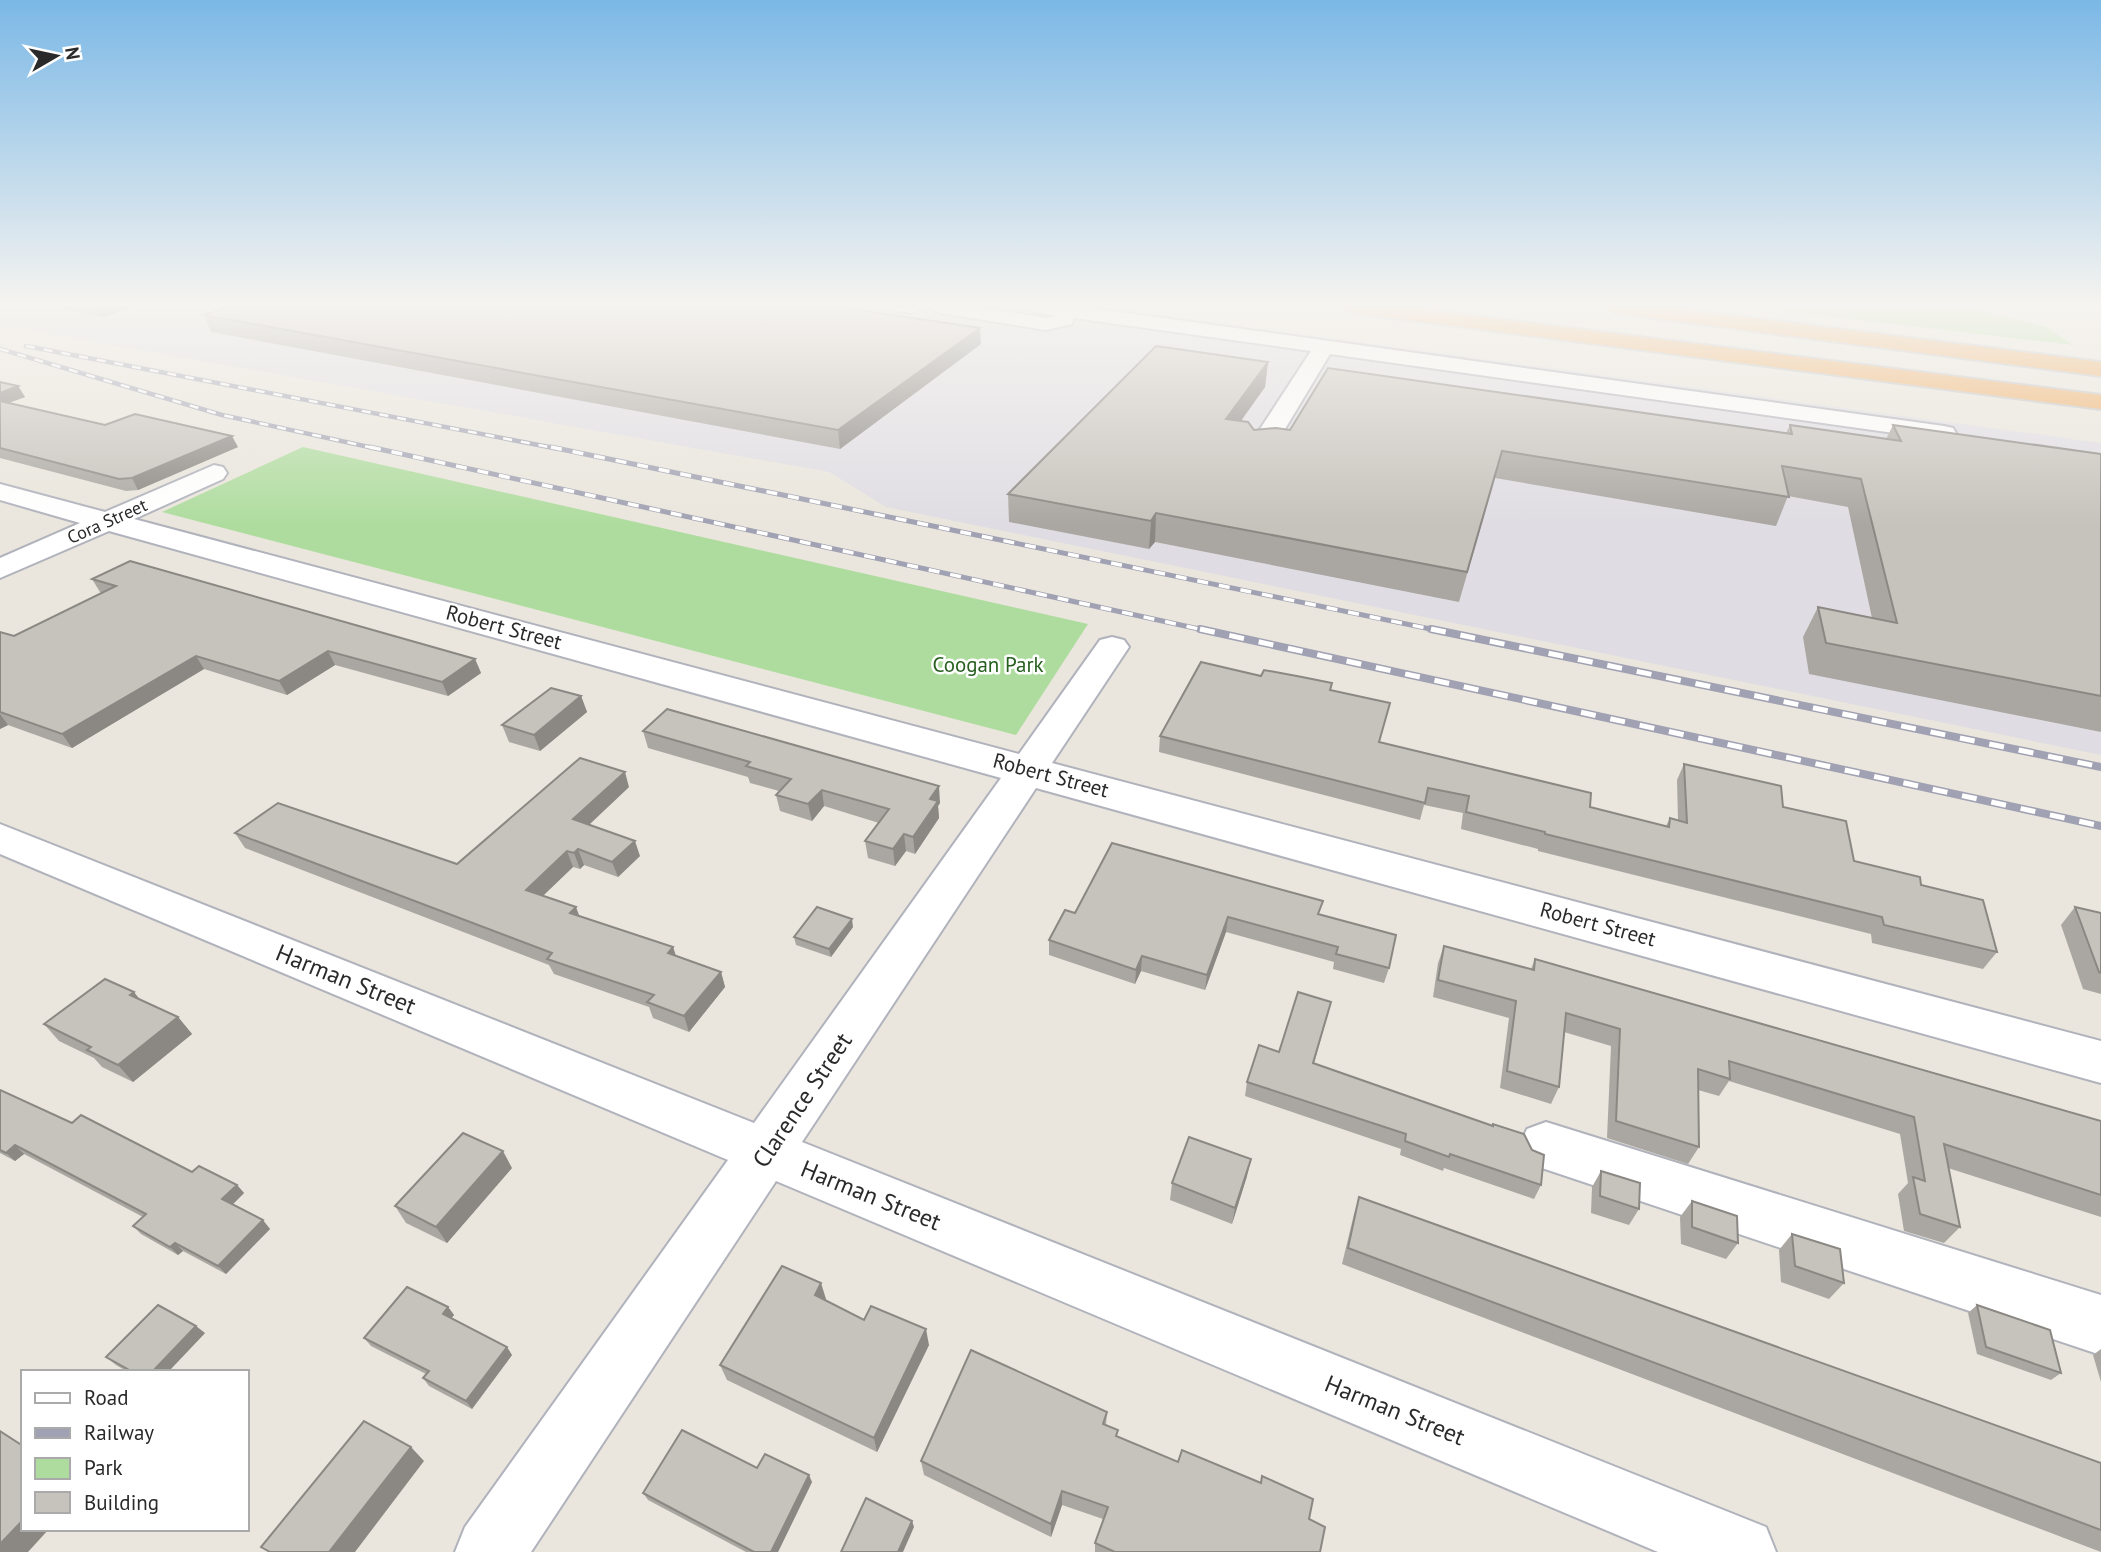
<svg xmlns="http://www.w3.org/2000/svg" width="2101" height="1552" font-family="'PT Sans',sans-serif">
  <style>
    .industrial { fill: #dfdde3 }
    .green { fill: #aedc9e }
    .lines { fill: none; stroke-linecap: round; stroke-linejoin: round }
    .minor-casing { stroke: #b0b2bc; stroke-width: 4 }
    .highway-casing { stroke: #c3c3c3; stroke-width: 4 }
    .minor { fill: #fff; fill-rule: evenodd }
    .highway { fill: #f0ac62; fill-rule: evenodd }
    .rail-far2-casing { stroke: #a0a1b2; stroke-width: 4.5 }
    .rail-far1-casing { stroke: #a0a1b2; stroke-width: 5 }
    .rail-casing { stroke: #a0a1b2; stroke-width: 8 }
    .rail-far2 { stroke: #fff; stroke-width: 2.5; stroke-dasharray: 9; stroke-linecap: butt }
    .rail-far1 { stroke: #fff; stroke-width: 3.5; stroke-dasharray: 11; stroke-linecap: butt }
    .rail { stroke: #fff; stroke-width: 5; stroke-dasharray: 15; stroke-linecap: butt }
    .wall { fill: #aaa7a2 }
    .shaded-wall { fill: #8b8884 }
    .building { fill: #c6c2bc; stroke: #8b8884; stroke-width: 2 }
    .labels { text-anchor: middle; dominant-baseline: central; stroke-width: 5; stroke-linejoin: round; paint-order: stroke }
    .far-street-label { font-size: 18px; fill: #2a2a2a; stroke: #fff }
    .street-label { font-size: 21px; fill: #2a2a2a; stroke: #fff }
    .park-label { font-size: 21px; fill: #286020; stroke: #fff }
    .near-street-label { font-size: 24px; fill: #2a2a2a; stroke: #fff }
  </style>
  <rect width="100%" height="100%" fill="#eae6dd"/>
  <polygon class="industrial" points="0,307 1102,307 2101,443 2101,755 886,507 829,472 0,325"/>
  <g class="green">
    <polygon points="1749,307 1968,307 2046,327 2073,345"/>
    <polygon points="303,447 1088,624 1016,735 162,512"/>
  </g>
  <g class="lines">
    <g class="minor-casing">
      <g id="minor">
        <polygon points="894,307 922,307 912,313 897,311"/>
        <polygon points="930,307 979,307 1046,318 1057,316 1031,311 1028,307 1083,307 1944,426 1953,428 1956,433 1953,438 1944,440 1330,354 1273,449 1269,454 1251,454 1247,449 1311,351 1074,318 1072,324 1046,330 940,313"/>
        <polygon points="214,465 223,467 227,473 223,479 134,519 1019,754 1100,640 1112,637 1124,640 1129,647 1052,763 2101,1041 2101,1083 1036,788 802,1142 1766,1527 1776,1552 1658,1552 776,1181 531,1552 455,1552 465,1527 728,1160 0,854 0,824 754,1123 1001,778 109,531 0,578 0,558 80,523 0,500 0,484 105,512"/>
        <polygon points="1546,1122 2101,1295 2101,1355 1527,1163 1519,1146 1527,1129"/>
      </g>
    </g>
    <g class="highway-casing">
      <g id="highway">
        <polygon points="1344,307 1403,307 2101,395 2101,409 1354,313"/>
        <polygon points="1605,307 1664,307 2101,362 2101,376 1615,313"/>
      </g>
    </g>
    <use href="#minor" class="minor"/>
    <use href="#highway" class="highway"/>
    <g class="rail-far2-casing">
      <g id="rail-far2">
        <polyline points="26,346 559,449"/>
        <polyline points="0,349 222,415 378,449"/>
      </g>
    </g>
    <g class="rail-far1-casing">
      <g id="rail-far1">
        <polyline points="370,447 1208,631"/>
        <polyline points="551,447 1440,631"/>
      </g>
    </g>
    <g class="rail-casing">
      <g id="rail">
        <polyline points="1200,629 2101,826"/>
        <polyline points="1431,629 2101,767"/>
      </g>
    </g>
    <use href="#rail-far2" class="rail-far2"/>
    <use href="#rail-far1" class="rail-far1"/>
    <use href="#rail" class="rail"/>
  </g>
  <g class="wall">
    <polygon points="54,307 132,307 103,317"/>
    <polygon points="204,315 981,344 840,449 211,332"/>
    <polygon points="1268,362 1265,387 1240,421 1254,430 1786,433 1790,425 1886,439 1893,425 2101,454 2101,732 1809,674 1803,637 1818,607 1872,618 1848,507 1788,496 1776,526 1495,478 1459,602 1155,542 1149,549 1009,522 1008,494"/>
    <polygon points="0,382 18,386 25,397 8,403 105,425 238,447 138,490 126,491 0,458"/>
    <polygon points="92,579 475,659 481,673 448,696 335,665 287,695 204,669 72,748 8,725 0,729 0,632 14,636 102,593 100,592"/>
    <polygon points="1261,676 1332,683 1331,690 1380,742 1590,807 1666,826 1670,818 1678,820 1677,780 1684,764 1783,807 1854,861 1921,885 1997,952 1983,969 1872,943 1871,934 1538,851 1538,849 1461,829 1463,813 1424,805 1420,820 1159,752 1160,736"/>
    <polygon points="581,696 587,712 540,751 509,742 502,725"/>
    <polygon points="643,731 940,803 938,806 939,818 915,854 906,851 895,866 868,858 865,841 879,823 824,806 812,821 780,811 776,795 779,791 750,783 748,777 648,748"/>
    <polygon points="629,787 589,825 640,856 618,877 584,865 580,869 573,867 543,896 579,916 673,947 676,956 721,972 725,987 689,1032 653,1018 649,1007 554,974 549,965 245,848 235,833 457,864"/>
    <polygon points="2075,907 2101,913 2101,994 2083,989 2061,925"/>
    <polygon points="1075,913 1320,914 1389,968 1384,983 1333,969 1334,962 1226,932 1205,990 1141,971 1135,984 1049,955 1049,940"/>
    <polygon points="853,927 831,957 796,945 794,937"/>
    <polygon points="1444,946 1531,969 1535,959 2101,1121 2101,1217 1948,1168 1960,1227 1944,1243 1904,1231 1898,1194 1908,1183 1900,1134 1729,1081 1719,1096 1698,1090 1699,1147 1688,1164 1607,1138 1611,1046 1564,1032 1559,1087 1551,1104 1500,1088 1509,1018 1433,997 1438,963"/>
    <polygon points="140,1000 178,1017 192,1034 133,1082 102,1067 94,1058 59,1041 44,1024"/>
    <polygon points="1331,1002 1314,1064 1492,1126 1493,1124 1541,1185 1534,1199 1444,1168 1443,1171 1400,1155 1401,1149 1245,1096 1247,1082"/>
    <polygon points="0,1090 72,1123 192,1172 237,1185 244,1193 232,1205 270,1229 226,1274 183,1251 178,1255 141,1234 133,1226 143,1217 24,1154 15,1161 0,1153"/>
    <polygon points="512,1168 447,1243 406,1223 395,1206"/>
    <polygon points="1601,1171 1639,1209 1629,1225 1591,1213 1592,1187"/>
    <polygon points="1247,1176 1232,1224 1170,1200 1172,1183"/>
    <polygon points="1359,1197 2101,1463 2101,1552 1342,1264 1354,1214"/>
    <polygon points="1692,1201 1738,1243 1726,1259 1681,1244 1680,1217"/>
    <polygon points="1792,1234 1844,1283 1829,1299 1781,1282 1779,1250"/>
    <polygon points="826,1299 825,1301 864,1320 929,1345 877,1452 727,1380 720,1365"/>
    <polygon points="1977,1305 2061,1373 2051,1380 1977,1354 1968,1313"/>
    <polygon points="448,1307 454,1315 451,1319 512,1355 472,1409 429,1386 423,1378 426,1374 371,1346 364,1338"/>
    <polygon points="205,1333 168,1372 128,1372 116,1365 106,1357"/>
    <polygon points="2101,1349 2101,1382 2093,1355"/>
    <polygon points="1107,1412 1106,1425 1117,1436 1309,1519 1320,1552 1095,1552 1095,1543 1103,1519 1062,1505 1051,1537 924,1475 921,1461"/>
    <polygon points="757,1468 812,1482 778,1552 746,1552 648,1500 643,1493"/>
  </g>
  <g class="shaded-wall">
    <polygon points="99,307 132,307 103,317"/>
    <polygon points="980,328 981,344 840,449 838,430"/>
    <polygon points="1268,362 1265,387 1224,445 1226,419"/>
    <polygon points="18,386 25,397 0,406 0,393"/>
    <polygon points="232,436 238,447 138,490 132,478"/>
    <polygon points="1156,513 1155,542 1149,549 1151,521"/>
    <polygon points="328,651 335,665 287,695 279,681"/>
    <polygon points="196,656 204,669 72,748 62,734"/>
    <polygon points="475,659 481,673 448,696 442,682"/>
    <polygon points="581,696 587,712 540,751 534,735"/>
    <polygon points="0,714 8,725 0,729"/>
    <polygon points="625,772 629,787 579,834 573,819"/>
    <polygon points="939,786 940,803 938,806 939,818 915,854 913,837 930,799"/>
    <polygon points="822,790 824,806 812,821 808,804"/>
    <polygon points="904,834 906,851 895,866 893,849"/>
    <polygon points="635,841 640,856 618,877 612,862"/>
    <polygon points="578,849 584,865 580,869 574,853"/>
    <polygon points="567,851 573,867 532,906 526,890"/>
    <polygon points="576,907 582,923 570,913"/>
    <polygon points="1228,917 1226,932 1205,990 1207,975"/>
    <polygon points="852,919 853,927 831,957 829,949"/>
    <polygon points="673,947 678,963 668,953"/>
    <polygon points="1142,956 1141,971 1135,984 1136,970"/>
    <polygon points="721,972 725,987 689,1032 684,1016"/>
    <polygon points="134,992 148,1010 130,995"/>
    <polygon points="178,1017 192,1034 133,1082 118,1065"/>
    <polygon points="15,1145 24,1154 15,1161 6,1153"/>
    <polygon points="503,1151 512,1168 447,1243 436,1227"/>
    <polygon points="1251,1159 1247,1176 1232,1224 1235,1208"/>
    <polygon points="237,1185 244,1193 229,1208 222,1199"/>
    <polygon points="263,1220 270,1229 226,1274 218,1266"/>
    <polygon points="175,1243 183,1251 178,1255 170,1247"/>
    <polygon points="821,1283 826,1299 819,1311 815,1295"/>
    <polygon points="448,1307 454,1315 448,1322 443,1314"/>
    <polygon points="196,1326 205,1333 168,1372 152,1372"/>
    <polygon points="926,1329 929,1345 877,1452 874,1438"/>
    <polygon points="507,1347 512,1355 472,1409 466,1401"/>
    <polygon points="411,1447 424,1461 355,1552 329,1552"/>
    <polygon points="809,1475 812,1482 778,1552 771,1552"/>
    <polygon points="1062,1491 1062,1505 1051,1537 1051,1524"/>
    <polygon points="23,1520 23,1529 49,1529 28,1552 0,1552 0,1544"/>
    <polygon points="912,1521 914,1527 903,1552 898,1552"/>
  </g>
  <g class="building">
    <polygon points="227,307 838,307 980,328 838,430 204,315"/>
    <polygon points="1156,346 1268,362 1226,419 1248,422 1254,430 1276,428 1290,430 1328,368 1792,434 1790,425 1901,441 1893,425 2101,454 2101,696 1826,643 1818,607 1897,623 1861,479 1782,466 1789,497 1502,451 1467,572 1156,513 1151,521 1008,494"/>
    <polygon points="0,382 18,386 0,393"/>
    <polygon points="0,401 105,425 135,414 232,436 132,478 119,479 0,448"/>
    <polygon points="130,561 475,659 442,682 328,651 279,681 196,656 62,734 0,712 0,632 14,636 116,586 92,579"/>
    <polygon points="1201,662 1261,676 1264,670 1302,677 1332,683 1330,690 1390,703 1379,742 1591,793 1590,807 1669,827 1670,818 1687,823 1684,764 1781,786 1783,807 1846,821 1854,861 1920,877 1921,885 1983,900 1997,952 1884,925 1882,917 1545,834 1545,832 1466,812 1469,796 1428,788 1425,803 1160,736"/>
    <polygon points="551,688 581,696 534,735 502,725"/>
    <polygon points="667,709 939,786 930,799 938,801 913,837 904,834 893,849 865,841 889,809 822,790 808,804 776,795 791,779 746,766 750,762 643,731"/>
    <polygon points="580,758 625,772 573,819 635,841 612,862 578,849 574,853 567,851 526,890 576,907 570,913 673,947 668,953 721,972 684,1016 647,1002 654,995 547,959 552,953 235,833 278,803 457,864"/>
    <polygon points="1112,843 1323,901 1318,914 1396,935 1389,968 1336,954 1338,947 1228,917 1207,975 1142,956 1136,970 1049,940 1065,910 1075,913"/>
    <polygon points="817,907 852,919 829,949 794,937"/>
    <polygon points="2075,907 2101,913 2101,973 2099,972"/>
    <polygon points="1444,946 1534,970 1535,959 2101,1121 2101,1195 1944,1144 1960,1227 1920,1214 1913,1177 1925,1181 1914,1117 1729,1061 1730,1079 1698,1069 1699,1147 1616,1121 1620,1029 1566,1013 1559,1087 1507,1071 1516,1001 1438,980"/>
    <polygon points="105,979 134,992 130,995 178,1017 118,1065 87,1050 91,1047 44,1024"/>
    <polygon points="1298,992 1331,1002 1313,1063 1493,1126 1493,1124 1524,1134 1532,1150 1544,1155 1541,1185 1450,1154 1449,1157 1405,1141 1406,1134 1247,1082 1259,1045 1279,1052"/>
    <polygon points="0,1090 72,1123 81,1115 192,1172 199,1166 237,1185 222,1199 263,1220 218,1266 175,1243 170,1247 133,1226 146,1214 15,1145 6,1153 0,1150"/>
    <polygon points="463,1133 503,1151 436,1227 395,1206"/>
    <polygon points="1189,1137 1251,1159 1235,1208 1172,1183"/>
    <polygon points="1601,1171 1640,1183 1639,1209 1600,1196"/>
    <polygon points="1359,1197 2101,1463 2101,1530 1348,1248"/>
    <polygon points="1692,1201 1737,1216 1738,1243 1692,1227"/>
    <polygon points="1792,1234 1840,1249 1844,1283 1795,1266"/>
    <polygon points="782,1266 821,1283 815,1295 864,1320 871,1306 926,1329 874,1438 720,1365"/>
    <polygon points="407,1287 448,1307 443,1314 507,1347 466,1401 423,1378 429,1371 364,1338"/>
    <polygon points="158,1305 196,1326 152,1372 133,1372 106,1357"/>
    <polygon points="1977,1305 2050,1330 2061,1373 1986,1347"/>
    <polygon points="971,1350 1107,1412 1103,1424 1118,1430 1116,1436 1178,1462 1182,1450 1261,1483 1262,1476 1313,1499 1309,1519 1325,1527 1320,1552 1115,1552 1095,1543 1108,1507 1062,1491 1051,1524 921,1461"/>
    <polygon points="364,1421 411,1447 329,1552 270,1552 261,1547"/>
    <polygon points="682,1430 757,1468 765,1454 809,1475 771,1552 754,1552 643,1493"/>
    <polygon points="0,1431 23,1446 23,1520 0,1544"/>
    <polygon points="866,1498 912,1521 898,1552 841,1552"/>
  </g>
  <linearGradient id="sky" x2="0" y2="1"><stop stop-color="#7bb8e6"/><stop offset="0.58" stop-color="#f6f4f0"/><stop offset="1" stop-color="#f6f4f0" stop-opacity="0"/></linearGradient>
  <rect width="2101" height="525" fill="url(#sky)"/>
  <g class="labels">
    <g class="far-street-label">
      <text transform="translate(107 521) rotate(-24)">Cora Street</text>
    </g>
    <g class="street-label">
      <text transform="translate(504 627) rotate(15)">Robert Street</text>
      <text transform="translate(1051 775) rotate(15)">Robert Street</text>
      <text transform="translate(1598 924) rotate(15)">Robert Street</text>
    </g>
    <g class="park-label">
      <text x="988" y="664">Coogan Park</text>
    </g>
    <g class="near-street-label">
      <text transform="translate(346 979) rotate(22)">Harman Street</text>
      <text transform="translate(802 1100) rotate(-56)">Clarence Street</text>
      <text transform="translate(871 1195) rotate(22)">Harman Street</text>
      <text transform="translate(1395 1410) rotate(22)">Harman Street</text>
    </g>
  </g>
  <rect x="21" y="1370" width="228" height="161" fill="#ffffff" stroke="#aaaaaa" stroke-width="2"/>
  <rect x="35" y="1393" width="35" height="10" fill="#ffffff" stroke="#aaaaaa" stroke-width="2"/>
  <text x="84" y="1405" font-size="21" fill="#2a2a2a">Road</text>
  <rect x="35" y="1428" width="35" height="10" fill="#a0a1b2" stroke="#aaaaaa" stroke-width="2"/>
  <text x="84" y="1440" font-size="21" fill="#2a2a2a">Railway</text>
  <rect x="35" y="1458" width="35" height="21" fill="#aedc9e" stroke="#aaaaaa" stroke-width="2"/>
  <text x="84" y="1475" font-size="21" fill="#2a2a2a">Park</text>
  <rect x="35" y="1492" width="35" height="21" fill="#c6c2bc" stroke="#aaaaaa" stroke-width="2"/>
  <text x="84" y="1510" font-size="21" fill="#2a2a2a">Building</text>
  <g transform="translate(56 56) rotate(81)" stroke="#ffffff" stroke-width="5" paint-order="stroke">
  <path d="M0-5L12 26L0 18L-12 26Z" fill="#2a2a2a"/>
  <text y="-10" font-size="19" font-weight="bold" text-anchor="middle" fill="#2a2a2a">N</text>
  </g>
</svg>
